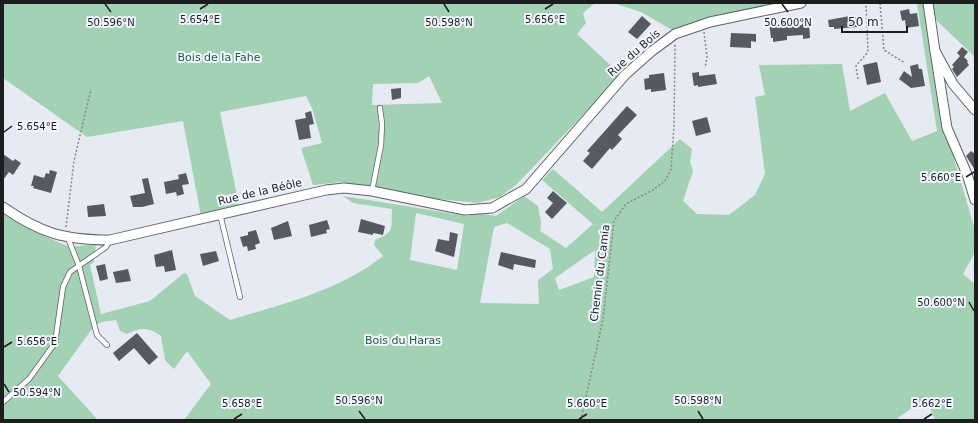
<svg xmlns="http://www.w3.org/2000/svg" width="978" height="423" font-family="'DejaVu Sans',sans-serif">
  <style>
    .green { fill: #a3d1b3; fill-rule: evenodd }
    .building { fill: #565a60 }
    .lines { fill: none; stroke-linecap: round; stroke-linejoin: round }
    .lane-casing { stroke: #5e6168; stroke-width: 6 }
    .street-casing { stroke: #5e6168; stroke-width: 11 }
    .path { stroke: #85888d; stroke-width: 1.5; stroke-dasharray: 2 2; stroke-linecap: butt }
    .lane { stroke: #fff; stroke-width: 4.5 }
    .street { stroke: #fff; stroke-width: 9 }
    .ticks { fill: none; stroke: #1b1d1f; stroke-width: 1.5 }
    .labels { text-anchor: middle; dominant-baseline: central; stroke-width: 4; stroke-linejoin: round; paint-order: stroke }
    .street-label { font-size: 11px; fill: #1b1d1f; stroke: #f3f7ff }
    .park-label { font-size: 11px; fill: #1b5d3b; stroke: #f3f7ff }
    .ticks-label { font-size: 10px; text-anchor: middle; fill: #1b1d1f; stroke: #f3f7ff; stroke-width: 4; stroke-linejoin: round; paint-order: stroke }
  </style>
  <rect width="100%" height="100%" fill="#e6eaf2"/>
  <g class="green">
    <path d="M3,3H595L583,13L586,23L577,34L621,75L517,184L500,197L478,203L419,197L342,182L313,185L301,148L322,143L312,108L306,96L220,112L239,206L201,216L183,121L87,137L3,78ZM429,76L442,103L372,105L373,84L418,83Z"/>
    <polygon points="613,3 771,3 771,4 672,30 641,12"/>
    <path d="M917,3H923L945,128L975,230V252L963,274L975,284V420H935L926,398L895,420H184L211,384L187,351L174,369L165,360L161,336C150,327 140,327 127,334L120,331L116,320L102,322L94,326L58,376L98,420H3V209L46,237L70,247L96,244L94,262L90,265L101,314L150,301L184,273L187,274L195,296L230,320C283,304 339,291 383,256L374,245L375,240C395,232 391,229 392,209L353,203L343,196L468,216L477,213L496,216L524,196L538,206L541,223L540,231L566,248L593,224L542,180L553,169L602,212L680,139L692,149L690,162L693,171L683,201L697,214L729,215L755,195L765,174L755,97L765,95L759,65L842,64L850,111L885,93L912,141L937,131ZM416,213L464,224L457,270L410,260ZM507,223L550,249L553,269L538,280L539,304L480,303L494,227ZM595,250L594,277L559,290L555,278Z"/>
    <polygon points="929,3 975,3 975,57 931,15"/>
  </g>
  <g class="building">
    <polygon points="909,9 910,14 917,13 919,26 906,28 905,20 902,21 900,11"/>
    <polygon points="642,16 651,24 637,39 628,32"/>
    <polygon points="850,16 850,18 856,17 857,27 834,29 834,27 829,27 828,20"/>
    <polygon points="802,22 809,22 810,38 803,39 803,35 787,36 787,40 773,42 773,38 771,38 769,23 786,23 786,27 802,25"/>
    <polygon points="731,33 756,34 756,42 751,41 751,48 730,47"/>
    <polygon points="962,47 968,52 964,57 968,61 967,62 969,65 957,77 952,69 954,67 952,65 960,56 957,53"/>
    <polygon points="877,62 881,82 867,85 863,65"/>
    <polygon points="918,64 919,69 922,69 925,86 911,88 899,79 904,71 912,77 910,66"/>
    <polygon points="699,72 699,76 715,74 717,84 698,87 698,85 694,86 692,73"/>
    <polygon points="664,73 666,90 651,92 651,89 645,90 644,79 649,78 649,75"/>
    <polygon points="401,88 401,98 392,100 391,89"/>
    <polygon points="627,106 637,115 618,135 622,139 612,150 610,148 592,169 583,161 590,153 587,151"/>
    <polygon points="311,111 314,124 309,125 311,138 299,140 295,120 306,118 305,113"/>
    <polygon points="707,117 711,132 696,136 692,121"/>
    <polygon points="971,151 975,154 975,170 966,156"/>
    <polygon points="3,154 13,161 15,159 21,163 13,175 9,172 3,180"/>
    <polygon points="50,170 57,172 51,193 33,188 34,186 31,186 34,175 44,178 46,173 49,174"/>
    <polygon points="186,173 189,184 182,185 184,194 177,196 176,192 166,194 164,182 179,179 178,175"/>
    <polygon points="148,178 154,204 142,207 133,207 130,196 145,193 142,179"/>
    <polygon points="553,191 567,203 552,219 545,212 553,203 547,198"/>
    <polygon points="104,204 106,216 88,217 87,206"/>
    <polygon points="361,219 385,226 383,235 373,233 373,235 358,232"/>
    <polygon points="327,220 330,229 326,230 327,233 311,237 309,225"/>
    <polygon points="288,221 292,236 274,240 271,228"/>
    <polygon points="256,230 260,243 255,245 256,249 248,251 247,246 243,247 240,237 248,235 248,232"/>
    <polygon points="450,232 458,234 454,257 435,251 438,239 449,241"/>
    <polygon points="172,250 176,270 165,272 164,266 156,267 154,255"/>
    <polygon points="216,251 219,261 203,266 200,254"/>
    <polygon points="501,252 536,260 535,268 514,264 513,270 498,265"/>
    <polygon points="105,264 108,279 100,281 96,266"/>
    <polygon points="128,269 131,281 116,283 113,272"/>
    <polygon points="137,333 158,357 149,365 134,348 119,361 113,353"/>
  </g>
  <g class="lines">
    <g class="lane-casing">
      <g id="lane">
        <polyline points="372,191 381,145 382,124 380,108"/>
        <polyline points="220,214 240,297"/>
        <polyline points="68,238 79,266 97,335 107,345"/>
        <polyline points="3,402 29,379 55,343 63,287 70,272 106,247 110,240"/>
      </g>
    </g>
    <g class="street-casing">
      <g id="street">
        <polyline points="928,3 935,51 953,84 975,110"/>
        <polyline points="935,51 947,128 967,174 975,200"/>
        <path d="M3,207C40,233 64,240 110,240L326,190L344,188L372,191L465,210L492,208L526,189L625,75L652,51L675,34L710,22L801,3"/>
      </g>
    </g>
    <g class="path">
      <polyline points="880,3 884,50 905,63"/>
      <polyline points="704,32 707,57 705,68"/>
      <polyline points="858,79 856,66 868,52 866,3"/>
      <polyline points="66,227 74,161 91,89"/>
      <polyline points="581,420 603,319 614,221 626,204 653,190 665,181 671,169 674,126 675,44"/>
    </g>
    <use href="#lane" class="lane"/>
    <use href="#street" class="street"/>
  </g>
  <path class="ticks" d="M105,4L111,12M444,4L449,12M782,4L788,12M200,9L208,4M545,9L553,4M4,132L12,126M966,177L974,172M969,302L974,311M4,347L12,342M4,384L9,392M359,411L365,419M698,411L703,419M234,419L242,414M579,419L587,414M924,419L932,414"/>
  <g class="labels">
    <g class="street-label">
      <text transform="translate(634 53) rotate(-41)">Rue du Bois</text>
      <text transform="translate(260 192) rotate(-13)">Rue de la Béôle</text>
      <text transform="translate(600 273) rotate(-83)">Chemin du Camia</text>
    </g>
    <g class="park-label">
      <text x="219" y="57">Bois de la Fahe</text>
      <text x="403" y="340">Bois du Haras</text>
    </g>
  </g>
  <g class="ticks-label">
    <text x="200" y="23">5.654°E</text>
    <text x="545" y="23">5.656°E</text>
    <text x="111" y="26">50.596°N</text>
    <text x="449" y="26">50.598°N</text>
    <text x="788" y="26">50.600°N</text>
    <text x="37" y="130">5.654°E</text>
    <text x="941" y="181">5.660°E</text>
    <text x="941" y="306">50.600°N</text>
    <text x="37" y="345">5.656°E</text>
    <text x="37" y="396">50.594°N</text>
    <text x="359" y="404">50.596°N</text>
    <text x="698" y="404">50.598°N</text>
    <text x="242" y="407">5.658°E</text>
    <text x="587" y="407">5.660°E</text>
    <text x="932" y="407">5.662°E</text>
  </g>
  <rect width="978" height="423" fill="none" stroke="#1b1d1f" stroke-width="8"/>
  <path d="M842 26v6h65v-6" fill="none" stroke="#1b1d1f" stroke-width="2"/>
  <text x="848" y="26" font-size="12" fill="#1b1d1f" stroke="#f3f7ff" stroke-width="3" paint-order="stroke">50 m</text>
</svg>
